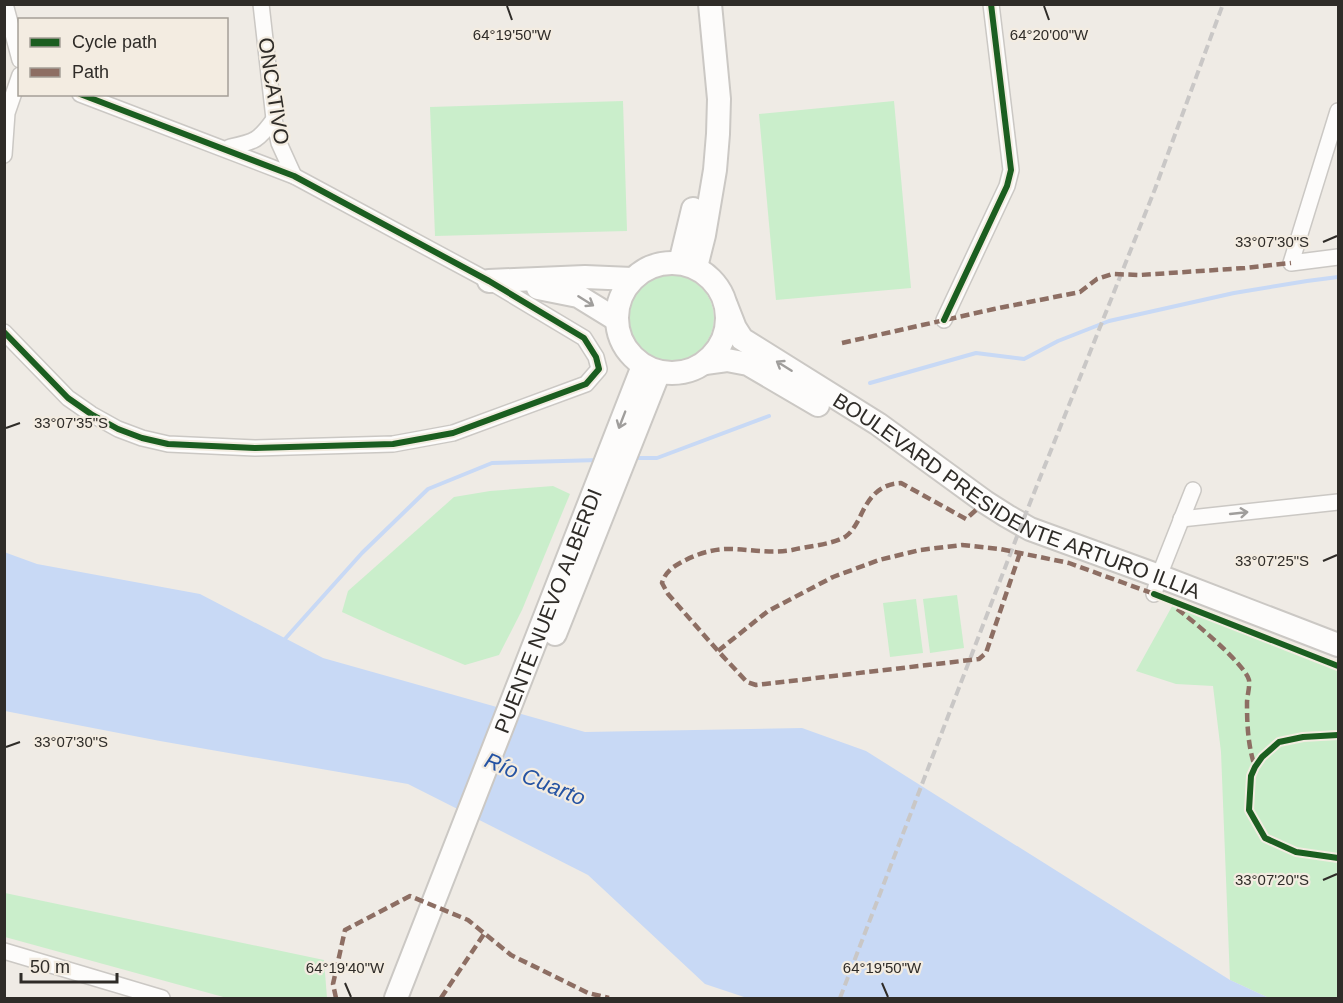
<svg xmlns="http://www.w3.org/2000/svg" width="1343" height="1003" font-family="Arial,sans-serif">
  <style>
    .green { fill: #caeecb }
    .water { fill: #c8d9f5 }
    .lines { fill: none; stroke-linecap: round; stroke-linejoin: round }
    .stream { stroke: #c8d9f5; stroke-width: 4 }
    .street-casing { stroke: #cbc8c4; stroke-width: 18 }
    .secondary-casing { stroke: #cbc8c4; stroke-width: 26 }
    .street { stroke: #fdfcfb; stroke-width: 15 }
    .secondary { stroke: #fdfcfb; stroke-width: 22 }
    .rail { stroke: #c9c7c6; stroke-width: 4; stroke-dasharray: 9 4.5; stroke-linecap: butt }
    .quiet { stroke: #8d6e63; stroke-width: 4.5; stroke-dasharray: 9 4.5; stroke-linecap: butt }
    .cycleway-casing { stroke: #f3ece1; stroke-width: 10 }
    .cycleway { stroke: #1b5e20; stroke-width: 6 }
    .oneway { stroke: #a09e9c }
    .ticks { fill: none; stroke: #2f2c28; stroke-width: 2 }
    .labels { text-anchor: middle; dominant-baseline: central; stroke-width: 4.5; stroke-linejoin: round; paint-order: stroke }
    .street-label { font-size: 21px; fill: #2f2c28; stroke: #f3ece1 }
    .water-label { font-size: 22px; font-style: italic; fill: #2553a3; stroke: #f3ece1 }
    .ticks-label { font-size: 15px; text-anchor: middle; fill: #2f2c28; stroke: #f3ece1; stroke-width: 4.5; stroke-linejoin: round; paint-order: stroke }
  </style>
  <rect width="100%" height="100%" fill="#efebe5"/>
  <g class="green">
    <polygon points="623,101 627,231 435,236 430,107"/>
    <polygon points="894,101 911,288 776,300 759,114"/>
    <circle cx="671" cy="318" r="43"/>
    <polygon points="553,486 570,494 522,610 499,655 465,665 390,634 342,612 348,591 454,497 490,491"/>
    <polygon points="957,595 964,648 930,653 923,599"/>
    <polygon points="916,599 923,653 890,657 883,603"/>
    <polygon points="1175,601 1338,666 1338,998 1269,998 1230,980 1221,752 1213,686 1176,684 1136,671"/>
    <polygon points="5,893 324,960 327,998 227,998 5,937"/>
  </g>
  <polygon class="water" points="4,552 37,564 200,594 323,658 585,732 802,728 866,751 1230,980 1269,998 747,998 705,984 588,875 408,784 160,741 5,711"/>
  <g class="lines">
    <g class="stream">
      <polyline points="870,383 976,353 1024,359 1058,341 1109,321 1234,293 1307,281 1338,277"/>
      <polyline points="634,458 657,458 769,416"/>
      <polyline points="284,640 362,553 428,489 492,463 599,460"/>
    </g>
    <g class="street-casing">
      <g id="street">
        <polyline points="5,4 20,60"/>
        <polyline points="261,4 274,119 279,143 294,176"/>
        <polyline points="1338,111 1291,263 1338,257"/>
        <path d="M230,147C255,142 259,140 274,119"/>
        <polyline points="4,155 7,113 20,75"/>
        <polyline points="944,320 1007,186 1011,170 991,4"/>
        <polyline points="4,332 68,398 91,414 118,429 142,438 168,444 255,448 393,444 453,433 586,384 599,369 596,357 584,338 489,281 294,176 80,94"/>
        <polyline points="1181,519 1338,502"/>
        <polyline points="1154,594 1159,576 1193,490"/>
        <polyline points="4,951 162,998"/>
      </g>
    </g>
    <g class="secondary-casing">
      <g id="secondary">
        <circle cx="672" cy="318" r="55"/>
        <polyline points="680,263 693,209"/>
        <polyline points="696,267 704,235 715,170 718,134 719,99 710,4"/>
        <polyline points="489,281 585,277 632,279"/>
        <polyline points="538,288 578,296 617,320"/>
        <path id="s1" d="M726,305L735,328L742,339L878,424L985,502L1007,516L1030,529L1159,576L1338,645"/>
        <polyline points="705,363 727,360 748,364 818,405"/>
        <polyline points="555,634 659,372"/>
        <path id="s2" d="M396,998L643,366"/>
      </g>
    </g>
    <use href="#street" class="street"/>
    <use href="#secondary" class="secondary"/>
    <polyline class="rail" points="840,998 1026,513 1155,189 1223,4"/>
    <g class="quiet">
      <polyline points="842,343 994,309 1080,292 1097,279 1112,274 1140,275 1245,268 1291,263"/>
      <path d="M976,510L966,519L901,483C878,484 868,499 859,519C855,526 852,532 845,537C830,545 808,546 792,550C770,554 749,549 728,549C711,549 694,555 680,563C671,568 665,573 662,583L668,594L718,651L747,682L756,685L765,684L979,659L986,653L1020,553"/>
      <path d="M1177,609C1190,618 1246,665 1249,680C1250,687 1247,696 1247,703C1247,725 1248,746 1255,767"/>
      <polyline points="718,651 768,611 833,577 879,560 920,550 962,545 1000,549 1020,553 1069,563 1157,595"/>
      <polyline points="336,998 333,984 345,930 410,896 468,920 511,955 588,993 609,998"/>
      <polyline points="441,998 484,934"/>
    </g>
    <g class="cycleway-casing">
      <g id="cycleway">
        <polyline points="944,320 1007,186 1011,170 991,4"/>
        <polyline points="4,332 68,398 91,414 118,429 142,438 168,444 255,448 393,444 453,433 586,384 599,369 596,357 584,338 489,281 294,176 80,94"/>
        <polyline points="1154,594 1338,666"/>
        <polyline points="1338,735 1303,737 1279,742 1262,757 1255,767 1251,776 1249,810 1265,838 1296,852 1338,858"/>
      </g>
    </g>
    <use href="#cycleway" class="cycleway"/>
  </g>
  <defs><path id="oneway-shaft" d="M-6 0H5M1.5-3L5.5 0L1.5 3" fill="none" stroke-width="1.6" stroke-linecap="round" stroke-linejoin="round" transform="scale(1.5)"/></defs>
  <g class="oneway">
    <use href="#oneway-shaft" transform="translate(586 301) rotate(32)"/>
    <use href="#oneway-shaft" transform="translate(784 366) rotate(-148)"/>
    <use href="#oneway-shaft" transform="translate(622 420) rotate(111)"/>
    <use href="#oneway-shaft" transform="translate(1239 513) rotate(-6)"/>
  </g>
  <path class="ticks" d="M507,6L512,20M1044,6L1049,20M1323,242L1337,236M6,428L20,423M1323,561L1337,555M6,747L20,742M1323,880L1337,874M345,983L351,997M882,983L888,997"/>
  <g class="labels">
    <g class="street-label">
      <text transform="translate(274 91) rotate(81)">ONCATIVO</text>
      <text stroke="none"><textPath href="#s1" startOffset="356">BOULEVARD PRESIDENTE ARTURO ILLIA</textPath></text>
      <text stroke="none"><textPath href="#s2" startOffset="416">PUENTE NUEVO ALBERDI</textPath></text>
    </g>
    <g class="water-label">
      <text transform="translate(535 779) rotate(22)">Río Cuarto</text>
    </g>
  </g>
  <g class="ticks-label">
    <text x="512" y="40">64°19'50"W</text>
    <text x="1049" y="40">64°20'00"W</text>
    <text x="1272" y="247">33°07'30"S</text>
    <text x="71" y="428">33°07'35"S</text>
    <text x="1272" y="566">33°07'25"S</text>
    <text x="71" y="747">33°07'30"S</text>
    <text x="1272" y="885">33°07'20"S</text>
    <text x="345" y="973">64°19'40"W</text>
    <text x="882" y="973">64°19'50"W</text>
  </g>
  <rect width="1343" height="1003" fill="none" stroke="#2f2c28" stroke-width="12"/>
  <rect x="18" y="18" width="210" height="78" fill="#f3ece1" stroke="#a59f97" stroke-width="1.5"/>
  <rect x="30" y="38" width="30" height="9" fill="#1b5e20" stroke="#a59f97" stroke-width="1.5"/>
  <text x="72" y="48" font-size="18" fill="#2f2c28">Cycle path</text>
  <rect x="30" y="68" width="30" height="9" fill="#8d6e63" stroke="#a59f97" stroke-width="1.5"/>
  <text x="72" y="78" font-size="18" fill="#2f2c28">Path</text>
  <path d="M21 973v9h96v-9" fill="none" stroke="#2f2c28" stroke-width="3"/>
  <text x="30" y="973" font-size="18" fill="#2f2c28" stroke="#f3ece1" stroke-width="4.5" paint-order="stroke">50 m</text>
</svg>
